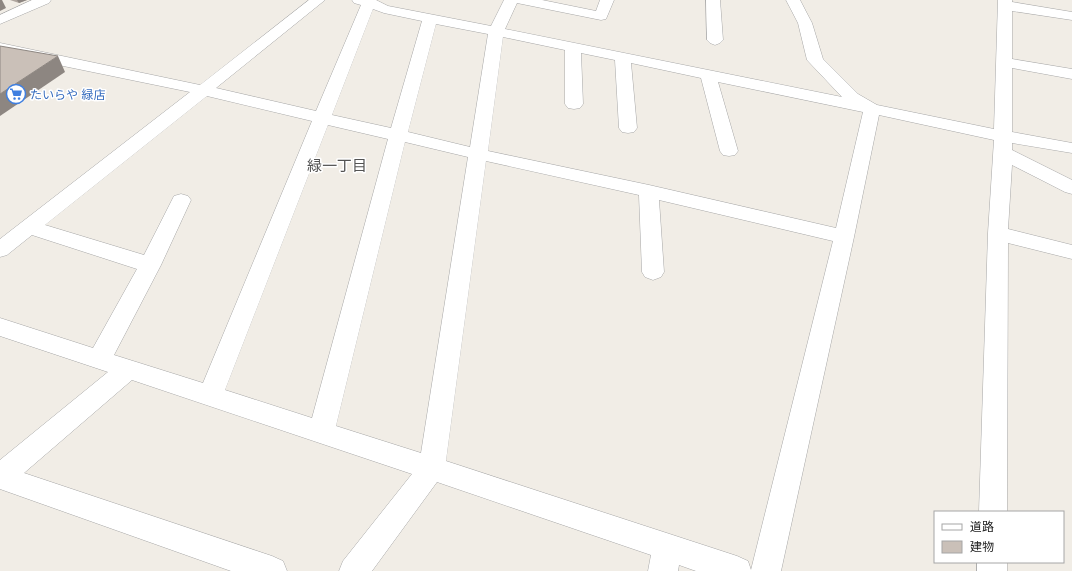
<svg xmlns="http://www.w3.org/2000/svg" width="1072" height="571" font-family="Inter,'Noto Sans JP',sans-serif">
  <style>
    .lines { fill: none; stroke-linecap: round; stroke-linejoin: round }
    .minor-casing { stroke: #a7a7a7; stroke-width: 1 }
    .minor { fill: #fff; fill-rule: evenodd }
    .wall { fill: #aea59e }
    .shaded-wall { fill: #8d8681 }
    .building { fill: #cac0b8; stroke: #8d8681 }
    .labels { text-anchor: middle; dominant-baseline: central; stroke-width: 3; stroke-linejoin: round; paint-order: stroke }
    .far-shop-label { font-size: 12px; fill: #366cbe; stroke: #fff; text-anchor: start }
    .neighbourhood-label { font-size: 15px; fill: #535353; stroke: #fff }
  </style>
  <rect width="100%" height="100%" fill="#f1ede6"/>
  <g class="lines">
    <g class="minor-casing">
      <g id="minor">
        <polygon points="32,0 51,0 49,3 0,24 0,15"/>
        <path d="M309,0H325L216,88L316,111L361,5L354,3L352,0H376L388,6L491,26L504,0H542L596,11L600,0H614L606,19L601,20L517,3L505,29L842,97L807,60L798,23L786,0H800L812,23L823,59L858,94L877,105L994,129L998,0H1012V2L1072,12V20L1012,11V59L1072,69V79L1012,68V132L1072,143V153L1012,143V150L1072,180V194L1065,192L1012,165L1008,229L1072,245V259L1008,243L1007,512H979L988,233L994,140L879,115L854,237L781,571H696L679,565L678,571H648L651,555L437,482L372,571H339L343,561L412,474L132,380L24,473L272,556L283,561L287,571H231L0,489V460L108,372L0,336V318L93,348L137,269L32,235L7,255L0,257V239L190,92L0,53V43L200,85ZM373,9L384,13L422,21L391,128L332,115ZM436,24L488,34L470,147L408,132ZM503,37L565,50V104L568,108L574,109L580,108L583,104L581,53L615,60L619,128L622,132L628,133L634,132L637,128L631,63L701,78L720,151L723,155L729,156L735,155L738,151L718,82L863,112L836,228L649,185L488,151ZM207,96L312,121L203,383L114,355L161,265L191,200L188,196L181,194L174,196L144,255L45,225ZM328,125L388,139L312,418L225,390ZM405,142L468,157L421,453L336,426ZM486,161L639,195L642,272L645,277L653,280L661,277L664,272L659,200L833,241L751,570L748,561L737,556L446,461Z"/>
        <polygon points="706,0 720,0 723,40 720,43 715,45 710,43 707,40"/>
        <rect x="977" y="562" width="30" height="9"/>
      </g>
    </g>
    <use href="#minor" class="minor"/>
  </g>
  <polygon class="wall" points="10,0 27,0 19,3"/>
  <g class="shaded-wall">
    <polygon points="0,0 2,0 6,8 0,11"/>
    <polygon points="17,0 27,0 19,3"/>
    <polygon points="58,56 65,72 0,116 0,94"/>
  </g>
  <polygon class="building" points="0,46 58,56 0,94"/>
  <defs>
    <g id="supermarket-ring" transform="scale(1)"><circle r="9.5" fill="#fff" stroke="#3f7fe0" stroke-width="1.5"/><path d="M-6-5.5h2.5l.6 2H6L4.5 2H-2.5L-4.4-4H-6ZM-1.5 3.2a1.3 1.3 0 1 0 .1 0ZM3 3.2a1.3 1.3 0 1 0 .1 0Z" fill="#3f7fe0"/></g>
  </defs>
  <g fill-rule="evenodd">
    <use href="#supermarket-ring" x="16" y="94"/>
  </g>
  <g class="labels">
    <g class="far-shop-label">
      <text x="30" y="94">たいらや 緑店</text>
    </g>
    <g class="neighbourhood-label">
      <text x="337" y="165">緑一丁目</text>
    </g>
  </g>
  <rect x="934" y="511" width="130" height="52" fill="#ffffff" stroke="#a6a6a6"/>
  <rect x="942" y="524" width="20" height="6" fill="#ffffff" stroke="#a6a6a6"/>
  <text x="970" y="531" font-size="12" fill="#202020">道路</text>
  <rect x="942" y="541" width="20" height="12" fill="#cac0b8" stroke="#a6a6a6"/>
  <text x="970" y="551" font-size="12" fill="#202020">建物</text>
</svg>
